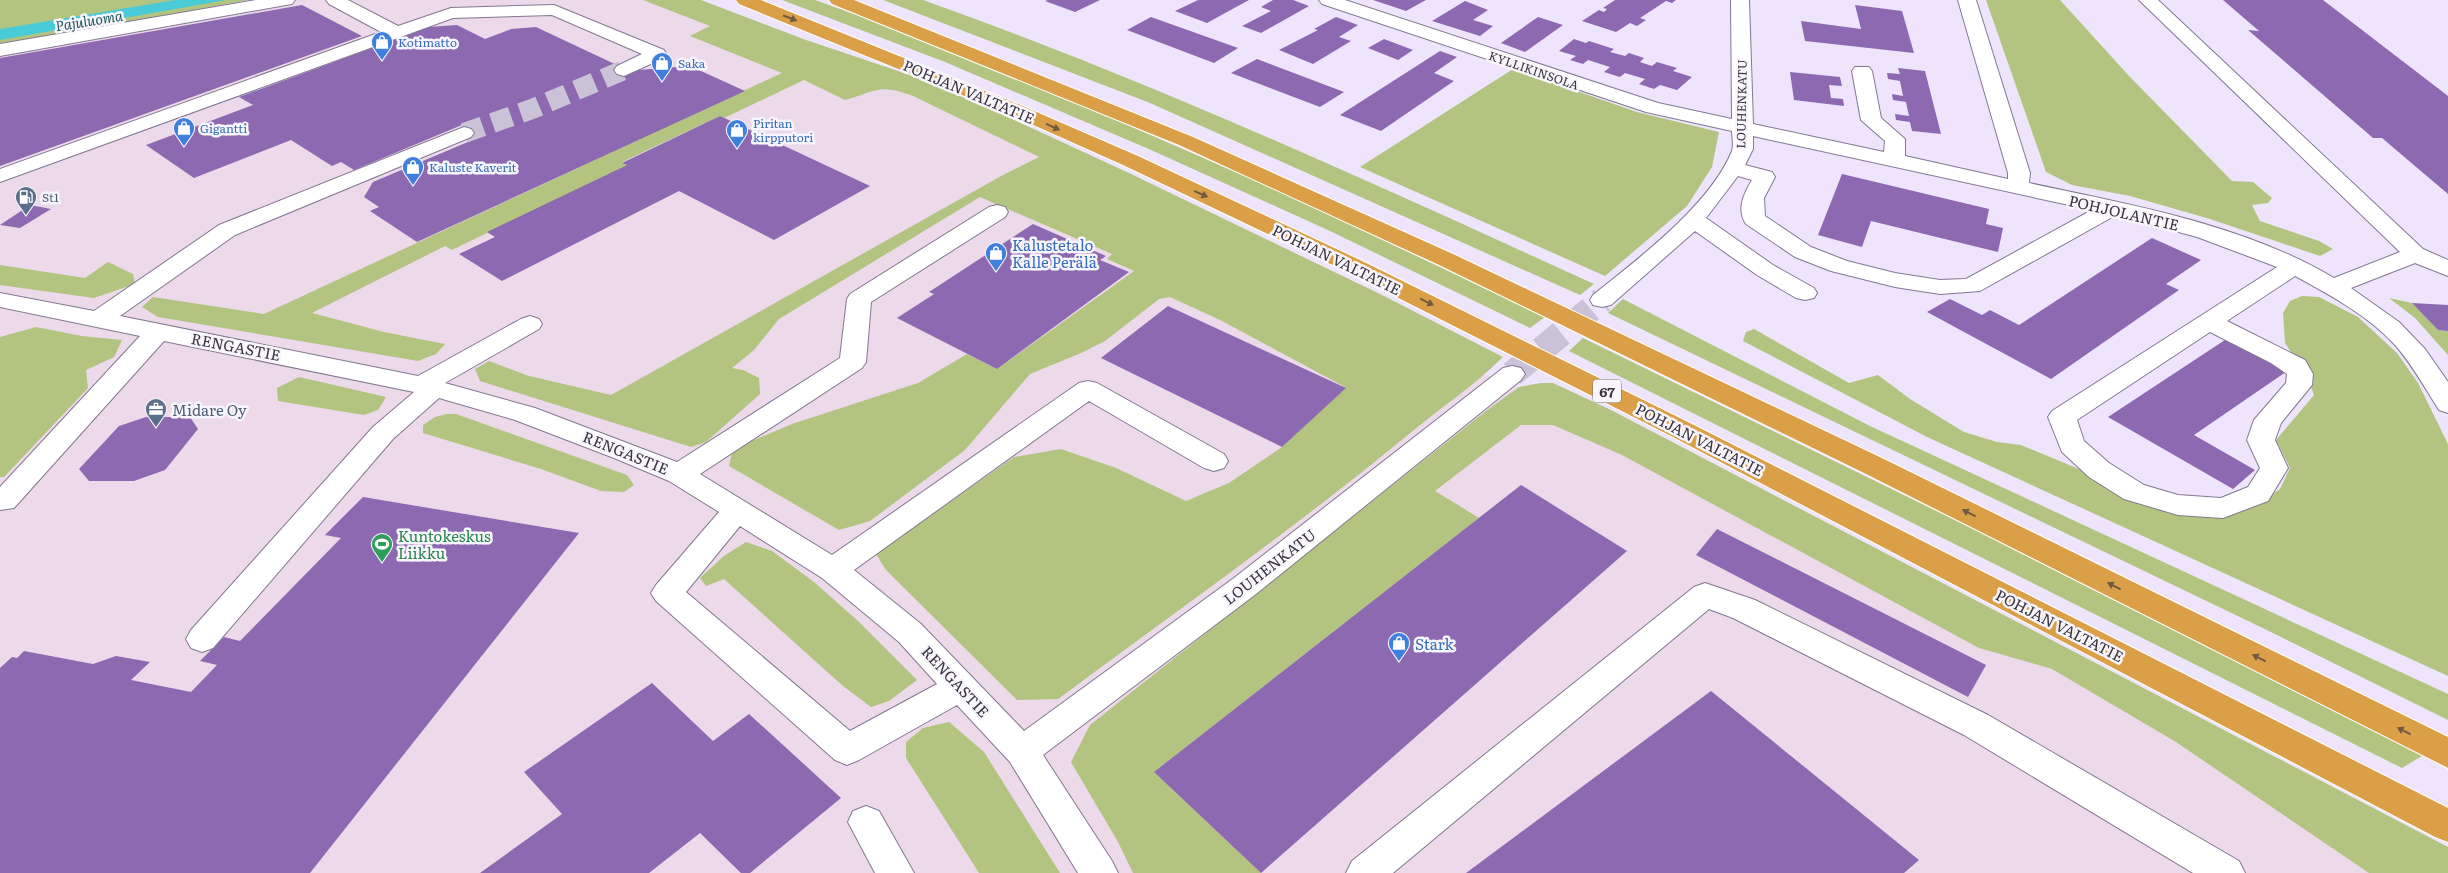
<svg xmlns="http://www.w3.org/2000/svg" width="2448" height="873" font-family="Literata,serif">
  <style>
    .commercial { fill: #ecd9e9 }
    .green { fill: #b2c47f }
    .water { fill: #4accd8 }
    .building { fill: #8c69b0 }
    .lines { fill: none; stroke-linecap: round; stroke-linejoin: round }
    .minor-tunnel-far1 { stroke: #cac2d7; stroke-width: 20; stroke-dasharray: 20 10; stroke-linecap: butt }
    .minor-tunnel { stroke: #cac2d7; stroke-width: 26; stroke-dasharray: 26 12; stroke-linecap: butt }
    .minor-casing { stroke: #827892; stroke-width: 2 }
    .highway-casing { stroke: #fff; stroke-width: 2 }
    .minor { fill: #fff; fill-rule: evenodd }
    .highway { fill: #db9f47; fill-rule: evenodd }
    .oneway { fill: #725942 }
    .labels { text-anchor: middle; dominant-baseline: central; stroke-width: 5; stroke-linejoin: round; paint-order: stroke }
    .far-shop-label { font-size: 12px; fill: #366cbe; stroke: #f8f6fc; text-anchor: start }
    .far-street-label { font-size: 12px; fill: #393440; stroke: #f8f6fc }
    .far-service-label { font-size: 12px; fill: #4e5e75; stroke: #f8f6fc; text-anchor: start }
    .far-water-label { font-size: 14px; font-style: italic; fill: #21575d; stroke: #f8f6fc }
    .shield { fill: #f8f6fc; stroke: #726e78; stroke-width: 1 }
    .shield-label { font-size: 14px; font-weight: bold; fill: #393440 }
    .street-label { font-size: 15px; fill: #393440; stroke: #f8f6fc }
    .shop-label { font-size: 15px; fill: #366cbe; stroke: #f8f6fc; text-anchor: start }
    .service-label { font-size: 15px; fill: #4e5e75; stroke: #f8f6fc; text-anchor: start }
    .leisure-label { font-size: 15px; fill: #27864d; stroke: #f8f6fc; text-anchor: start }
  </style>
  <rect width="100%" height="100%" fill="#eee5fd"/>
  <polygon class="commercial" points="249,0 658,0 913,96 1428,343 1486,375 1519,387 2448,873 0,873 0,45"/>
  <g class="green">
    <polygon points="0,0 249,0 0,45"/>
    <path d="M643,0H701L806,40L913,76L997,112L1131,174L1380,294L1503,357C1474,386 1440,408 1409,434C1296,527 1176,612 1058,699L1017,700L886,570L876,554L1014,457L1061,449L1116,468L1186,501L1229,483L1282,447L1345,387L1220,320L1170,297L1159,299L1105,341L1081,353L1030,374L965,450L870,521L839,530L729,466L733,449L792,424L918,383L967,354L997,369L1134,271L1107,259L1112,254L980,197L779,319L754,350L732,368L743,370L759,378L760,394L706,442L691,447L480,381L475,369L489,361L529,376L611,395L1003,175L1039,157L913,96C879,83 877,91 845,100L804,80L724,118L720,116L622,162L627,165L452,250L445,246L312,313L384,332L445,344L436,354L418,361L158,317L142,307L153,297L264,314L782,73L690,36L710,26Z"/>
    <polygon points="782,0 815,0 879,23 1075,102 1288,195 1545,317 1530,328 1330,231 1151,150 945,62"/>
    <path d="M883,0H923C1151,81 1373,183 1594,284L1580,295L1150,103Z"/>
    <polygon points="1986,0 2060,0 2130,77 2232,181 2253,182 2272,198 2268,203 2252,205 2260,221 2319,241 2333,249 2320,256 2210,219 2130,196 2072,185 2046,172"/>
    <polygon points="1513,69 1637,112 1719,132 1712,167 1687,206 1605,276 1360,167"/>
    <polygon points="108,262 133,274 135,284 94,298 0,285 0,265 85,278"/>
    <polygon points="2302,296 2319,297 2358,317 2397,353 2418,383 2448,444 2448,676 1927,437 1743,341 1746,332 1754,329 1849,383 1878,375 1910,399 1964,432 1997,442 2021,445 2134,492 2259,503 2280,489 2290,468 2276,440 2314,395 2307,376 2285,343 2283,313 2290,301"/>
    <polygon points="2389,298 2412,303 2438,330 2448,331 2448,355 2415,318"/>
    <polygon points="1623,299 1870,426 2448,694 2448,720 2273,633 1608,313"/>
    <polygon points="36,327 82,336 122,340 114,357 86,370 88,388 4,477 0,477 0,337"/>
    <polygon points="1583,338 1967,526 2422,756 2402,768 1569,351"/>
    <polygon points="299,377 308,379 386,397 378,410 364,415 278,401 277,388"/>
    <polygon points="1541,383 1553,383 1611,410 2448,847 2448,873 2369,873 2176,742 2052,669 1979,648 1622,455 1553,425 1521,425 1435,491 1479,518 1154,772 1261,873 1133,873 1118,842 1071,762 1090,725 1486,411 1519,387"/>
    <polygon points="447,414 456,414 627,475 634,485 624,492 601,491 541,469 423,433 423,425 435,417"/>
    <polygon points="746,542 772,551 814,582 858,621 917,680 889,701 871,707 843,686 724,579 706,586 700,578 724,556"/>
    <polygon points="949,722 984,752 1060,873 979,873 906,758 906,742 923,728"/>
  </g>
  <polygon class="water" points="175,0 226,0 0,40 0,29"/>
  <g class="building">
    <polygon points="1048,0 1100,0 1075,12 1045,1"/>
    <polygon points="1198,0 1249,0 1207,23 1175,11"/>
    <polygon points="1273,0 1293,0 1309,6 1261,33 1242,26 1271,11 1261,7"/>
    <polygon points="1373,0 1426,0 1406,11"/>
    <polygon points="1615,0 1676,0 1672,3 1666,1 1640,18 1646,20 1637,26 1630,23 1616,32 1582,21 1599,10 1604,12 1607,9 1603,8"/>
    <polygon points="2223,0 2323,0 2448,96 2448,194 2382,138 2373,138 2248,30 2259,31"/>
    <polygon points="1465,1 1488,10 1473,20 1493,26 1480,36 1432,21"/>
    <polygon points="302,5 362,36 0,166 0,58"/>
    <polygon points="1855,5 1902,11 1914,53 1805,41 1801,21 1861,29"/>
    <polygon points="1151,17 1238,48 1214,63 1127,30"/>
    <polygon points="1336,17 1358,25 1339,37 1351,41 1313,64 1279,50 1318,30 1314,29"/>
    <polygon points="1538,17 1563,25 1525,52 1501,43"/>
    <polygon points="457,25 485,39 511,29 536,27 621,67 608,73 619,78 638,70 690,66 745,91 417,242 370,211 379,207 364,197 373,182 482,136 462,125 354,170 341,162 332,166 291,140 194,178 146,145 253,105 239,97 429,27"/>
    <polygon points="1384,39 1413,50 1398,60 1368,48"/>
    <polygon points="1574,39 1586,43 1589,41 1614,49 1610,52 1625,56 1629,53 1644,58 1640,62 1652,66 1657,62 1677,68 1673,71 1692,77 1677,90 1660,85 1654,89 1639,84 1645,79 1625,73 1620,77 1604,72 1610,67 1588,60 1583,64 1570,60 1576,56 1559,51"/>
    <polygon points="1440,51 1457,57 1434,73 1454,81 1381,131 1340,115"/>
    <polygon points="1257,59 1344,92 1320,107 1231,73"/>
    <polygon points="1898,68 1925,71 1941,134 1912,131 1910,122 1896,120 1895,114 1909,116 1906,102 1893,100 1892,94 1903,96 1900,81 1888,79 1887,73 1900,74"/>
    <polygon points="1790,72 1840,77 1842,86 1829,85 1831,98 1843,99 1844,106 1794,100"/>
    <polygon points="720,116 870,186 774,240 679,191 502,281 459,254 495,237 487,232 627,165 622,163"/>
    <polygon points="1842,174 1989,209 1986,224 2003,228 1998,252 1871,221 1862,247 1818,235"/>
    <polygon points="30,205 51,209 20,228 0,225"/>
    <polygon points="1033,224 1106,256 1100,260 1129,272 997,369 897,318 934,294 929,292"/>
    <polygon points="2152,238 2201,260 2166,284 2179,290 2051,379 1927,312 1950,299 1982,315 1990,310 2019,325"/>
    <polygon points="2412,303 2448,305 2448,331 2438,330"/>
    <polygon points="1168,306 1346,388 1282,447 1101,358"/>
    <polygon points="2231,336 2293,367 2194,435 2255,470 2233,489 2108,417"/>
    <polygon points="146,417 190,417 198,429 165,470 134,481 89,481 79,469 119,426"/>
    <polygon points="1521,485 1627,551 1261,873 1154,772"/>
    <polygon points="363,497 579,533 310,873 0,873 0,668 12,657 17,658 24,651 93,664 116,656 150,662 131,680 191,692 217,665 200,661 224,637 240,641 341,538 325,535"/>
    <polygon points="1717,529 1986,665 1968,697 1696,555"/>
    <polygon points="652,683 713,741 749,714 841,798 750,873 741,873 700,833 649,873 480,873 562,814 524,772"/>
    <polygon points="1711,691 1919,860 1904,873 1466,873"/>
  </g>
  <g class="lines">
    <polyline class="minor-tunnel-far1" points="464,133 532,109 624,70"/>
    <polyline class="minor-tunnel" points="1512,374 1602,300"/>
    <g class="minor-casing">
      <g id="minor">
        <polygon points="256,0 295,0 292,4 286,5 0,56 0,44"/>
        <polygon points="326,0 348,0 398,26 451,8 554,5 664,50 666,54 664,58 624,76 617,74 614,70 617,66 642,54 552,15 453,18 0,182 0,169 381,32 329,4"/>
        <path d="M1319,0H1345L1658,103L1732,119L1731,0H1749L1753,124L1884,152L1885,141L1861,120L1852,71L1855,67H1869L1872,71L1881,118L1905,139V156L2008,179V173L1958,0H1976L2030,173L2029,183C2132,205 2243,224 2334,278L2400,252L2139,0H2158L2423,249L2448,260V276L2415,263L2351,288L2399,322L2425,349L2448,382V413L2439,410C2425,388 2413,366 2396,346C2369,316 2330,295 2295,276L2227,321L2305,360L2313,374L2312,385L2281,423L2275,440L2288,468L2268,501L2223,518L2178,515L2124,499L2089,477L2062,452L2048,417L2052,411L2277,267L2197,237L2116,215L1980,291L1940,294L1895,287L1831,271L1795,257L1746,224C1736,210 1744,193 1752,180L1738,176L1706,218L1773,265L1814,288L1817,293L1814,298L1805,300L1796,298L1757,275L1695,231L1611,305L1602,307L1593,305L1590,300L1593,295C1638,259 1710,205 1732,151C1734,145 1732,137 1732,131L1646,112L1322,4ZM1753,136L2092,210L1966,279L1940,280L1895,273L1847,261L1811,247L1765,216L1764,198L1775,177L1772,172L1745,165L1753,149ZM2210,332L2271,363L2287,374L2286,383L2254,420L2247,440L2260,468L2248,487L2221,498L2178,495L2144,485L2109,463L2084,441L2077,420Z"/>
        <path d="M464,127L471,129L474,133L471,137L235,235L120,316L418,376L521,319L530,316L539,319L542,324L539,329L445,383L535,408L677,462L840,358L847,299L850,294L989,207L997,205L1005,207L1008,212L1005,217L871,302L866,362L862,368L700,474L832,555L1079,383L1088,381L1097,383L1224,454L1228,461L1224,468L1214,471L1204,468L1089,401L854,570L921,624L1024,731L1234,578L1503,368L1512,366L1521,368L1525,374L1521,380L1256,594L1043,755L1112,861L1118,873H1078L1010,762L957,705L859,760L847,765L835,760L656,601L651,593L656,585L719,512L669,481L614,458L515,420L439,398L393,439L213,648L202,652L191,648L186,639L191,630L373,427L414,392L164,341L14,508L0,510V487L140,336L0,307V293L94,311L219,225ZM740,526L822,578L899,642L937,684L850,731L686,592Z"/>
        <polygon points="1705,583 1755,600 1988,715 2239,861 2245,873 2193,873 1964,735 1733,618 1709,609 1393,873 1346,873 1352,861 1694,587"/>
        <polygon points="866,806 879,811 914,873 875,873 848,822 853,811"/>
      </g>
    </g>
    <g class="highway-casing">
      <g id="highway">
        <polygon points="736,0 761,0 1025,107 1138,156 1360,260 1690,423 2448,808 2448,842 2435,837 1671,436 1343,270 1123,165 1011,115 739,4"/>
        <polygon points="829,0 854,0 1193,137 1453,254 1886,460 2448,737 2448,768 1866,474 1437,264 1179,145 832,4"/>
      </g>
    </g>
    <use href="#minor" class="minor"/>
    <use href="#highway" class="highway"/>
  </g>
  <defs><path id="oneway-solid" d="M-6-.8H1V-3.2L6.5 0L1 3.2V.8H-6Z" transform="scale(1.25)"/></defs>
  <g class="oneway">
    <use href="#oneway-solid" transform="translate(790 18) rotate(21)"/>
    <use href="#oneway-solid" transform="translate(1053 127) rotate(24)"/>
    <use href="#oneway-solid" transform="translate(1201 194) rotate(24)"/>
    <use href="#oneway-solid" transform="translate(1427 302) rotate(26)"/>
    <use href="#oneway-solid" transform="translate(1969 513) rotate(-153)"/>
    <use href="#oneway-solid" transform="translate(2114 586) rotate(-153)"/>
    <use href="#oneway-solid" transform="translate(2259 658) rotate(-153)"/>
    <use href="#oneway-solid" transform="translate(2404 731) rotate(-153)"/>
  </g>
  <defs>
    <g id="shop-pin" transform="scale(1.125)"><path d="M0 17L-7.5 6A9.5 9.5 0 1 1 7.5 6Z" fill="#3f7fe0" stroke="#f8f6fc"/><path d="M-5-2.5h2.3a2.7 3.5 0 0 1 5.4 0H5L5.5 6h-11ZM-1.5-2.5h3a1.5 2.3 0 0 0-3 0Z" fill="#fff"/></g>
    <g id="fuel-pin" transform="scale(1.125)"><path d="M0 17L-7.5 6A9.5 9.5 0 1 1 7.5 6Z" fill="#5c6f8a" stroke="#f8f6fc"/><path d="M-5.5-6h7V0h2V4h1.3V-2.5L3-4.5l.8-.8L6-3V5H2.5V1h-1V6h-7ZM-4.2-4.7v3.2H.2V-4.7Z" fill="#fff"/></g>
    <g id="office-pin" transform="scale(1.125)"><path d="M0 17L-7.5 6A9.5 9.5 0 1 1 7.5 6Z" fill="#5c6f8a" stroke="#f8f6fc"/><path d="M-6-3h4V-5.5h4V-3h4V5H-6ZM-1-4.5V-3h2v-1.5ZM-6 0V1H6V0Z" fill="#fff"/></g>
    <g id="stadium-pin" transform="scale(1.125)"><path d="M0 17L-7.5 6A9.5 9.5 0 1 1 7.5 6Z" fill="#2e9e5b" stroke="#f8f6fc"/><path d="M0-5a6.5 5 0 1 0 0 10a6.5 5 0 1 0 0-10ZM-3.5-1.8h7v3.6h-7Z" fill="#fff"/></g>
  </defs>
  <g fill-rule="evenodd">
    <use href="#shop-pin" x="382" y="42"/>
    <use href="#shop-pin" x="662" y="63"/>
    <use href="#shop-pin" x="184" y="128"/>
    <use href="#shop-pin" x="737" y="130"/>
    <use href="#shop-pin" x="413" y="167"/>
    <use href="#fuel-pin" x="26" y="197"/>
    <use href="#shop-pin" x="996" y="253"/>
    <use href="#office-pin" x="156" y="409"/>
    <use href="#stadium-pin" x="382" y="544"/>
    <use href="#shop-pin" x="1399" y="643"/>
  </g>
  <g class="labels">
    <g class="far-shop-label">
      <text x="398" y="42">Kotimatto</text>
      <text x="678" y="63">Saka</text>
      <text x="753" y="123">Piritan<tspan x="753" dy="14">kirpputori</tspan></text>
      <text x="200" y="128">Gigantti</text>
      <text x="429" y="167">Kaluste Kaverit</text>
    </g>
    <g class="far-street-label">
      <text transform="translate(1534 70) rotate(19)">KYLLIKINSOLA</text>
      <text transform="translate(1741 104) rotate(-89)">LOUHENKATU</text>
    </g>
    <g class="far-service-label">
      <text x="42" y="197">St1</text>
    </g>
    <g class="far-water-label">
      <text transform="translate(89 20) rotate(-9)">Pajuluoma</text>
    </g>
    <rect class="shield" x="1593" y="379.5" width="28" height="23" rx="4"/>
    <g class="shield-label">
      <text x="1607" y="391">67</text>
    </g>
    <g class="street-label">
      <text transform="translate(969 91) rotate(23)">POHJAN VALTATIE</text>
      <text transform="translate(2124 212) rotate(13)">POHJOLANTIE</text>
      <text transform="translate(1337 259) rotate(26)">POHJAN VALTATIE</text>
      <text transform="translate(236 346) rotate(11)">RENGASTIE</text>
      <text transform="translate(1700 439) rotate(27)">POHJAN VALTATIE</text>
      <text transform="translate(626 452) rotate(22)">RENGASTIE</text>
      <text transform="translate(1269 566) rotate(-38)">LOUHENKATU</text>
      <text transform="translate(2060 625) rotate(27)">POHJAN VALTATIE</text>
      <text transform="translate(956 681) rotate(47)">RENGASTIE</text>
    </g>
    <g class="shop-label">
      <text x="1012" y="244">Kalustetalo<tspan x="1012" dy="17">Kalle Perälä</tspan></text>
      <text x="1415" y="643">Stark</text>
    </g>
    <g class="service-label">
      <text x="172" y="409">Midare Oy</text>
    </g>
    <g class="leisure-label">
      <text x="398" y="535">Kuntokeskus<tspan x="398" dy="17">Liikku</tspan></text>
    </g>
  </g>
</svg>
